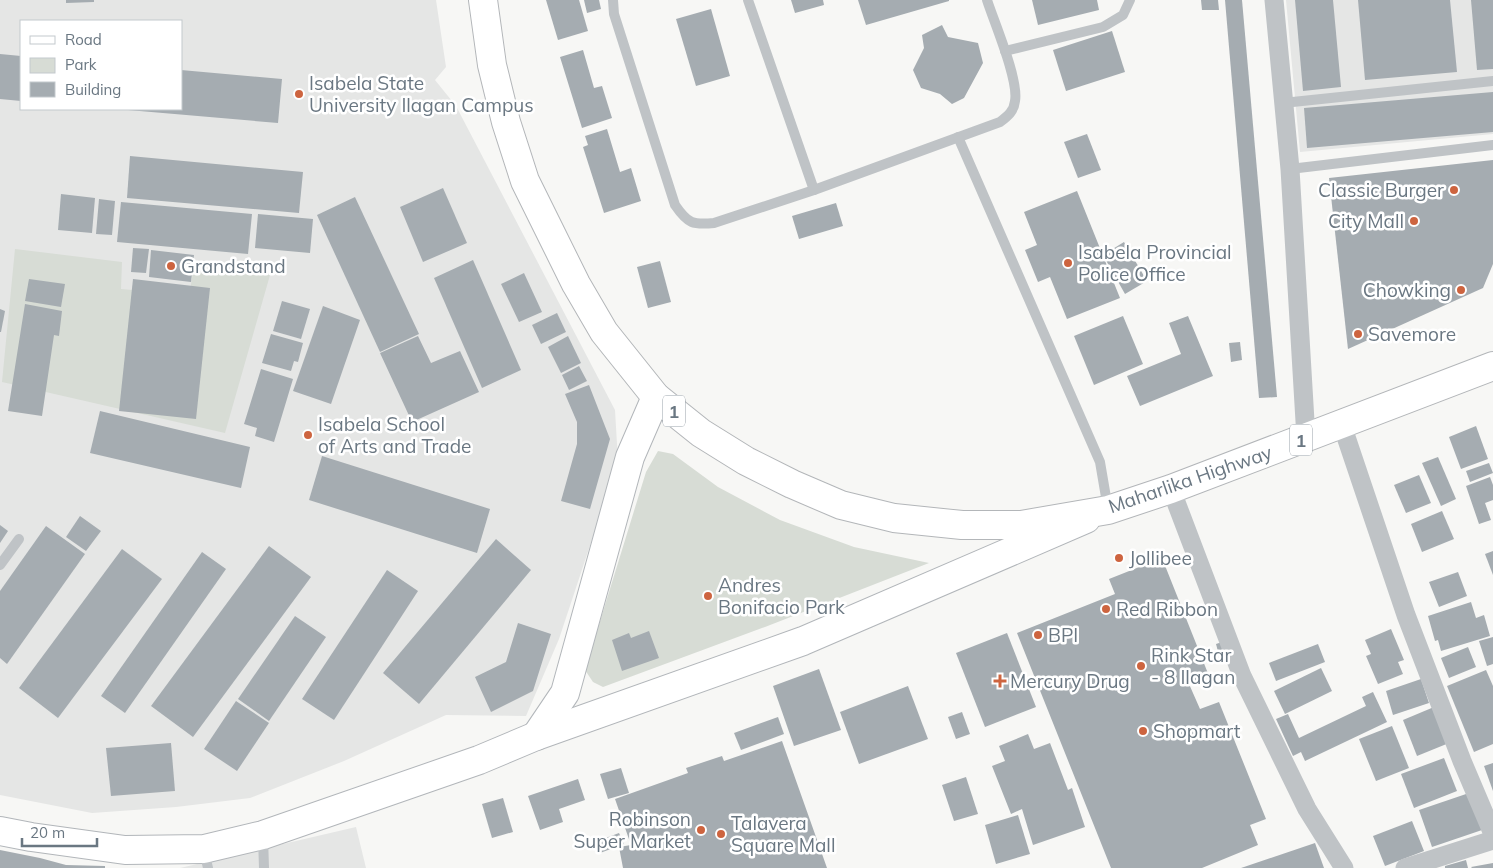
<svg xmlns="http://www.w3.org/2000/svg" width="1493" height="868" font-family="Mulish,sans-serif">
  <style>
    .built { fill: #e5e6e5; fill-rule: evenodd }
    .green { fill: #d7dcd5 }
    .building { fill: #a5acb1 }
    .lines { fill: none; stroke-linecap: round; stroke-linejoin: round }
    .secondary-casing { stroke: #b2b6ba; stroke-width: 30 }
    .trunk-casing { stroke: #b3b6b9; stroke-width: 30 }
    .service { stroke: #bfc3c6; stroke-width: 10 }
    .minor { stroke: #bfc3c6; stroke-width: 19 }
    .secondary { stroke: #fff; stroke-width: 28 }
    .trunk { stroke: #fff; stroke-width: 28 }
    .poi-dot { fill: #cd643f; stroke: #fff; stroke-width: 2 }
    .labels { text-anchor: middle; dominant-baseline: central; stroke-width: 5; stroke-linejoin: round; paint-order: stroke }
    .shield { fill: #fff; stroke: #97a0a8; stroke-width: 1 }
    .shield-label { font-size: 18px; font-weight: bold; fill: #6a7782 }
    .poi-label { font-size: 19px; fill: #6a7782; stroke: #fff; text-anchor: start }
    .street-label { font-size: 19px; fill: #6a7782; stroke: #fff }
  </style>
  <rect width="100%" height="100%" fill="#f7f7f5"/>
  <g class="built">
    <path d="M0,0H436L446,67L435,80L456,106L615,410L618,461L559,639L526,716L446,715L344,761L250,798L176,807L92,813L0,795ZM21,21H181V109H21Z"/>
    <polygon points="1286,0 1493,0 1493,134 1300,152"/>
    <polygon points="356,827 366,868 180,868"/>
  </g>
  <g class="green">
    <polygon points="15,249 122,262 121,289 189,295 193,273 270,275 225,433 2,382"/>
    <polygon points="658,451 673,454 718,487 780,520 854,547 929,563 765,627 603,687 593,682 585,670 646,472"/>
  </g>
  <g class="building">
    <polygon points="66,0 94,0 94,2 66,3"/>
    <polygon points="546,0 579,0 588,31 558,40"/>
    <polygon points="584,0 599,0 601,9 587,13"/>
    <polygon points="791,0 823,0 824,5 795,13"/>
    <polygon points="858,0 949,0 949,1 866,25"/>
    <polygon points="1032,0 1097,0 1099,10 1038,25"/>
    <polygon points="1201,0 1218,0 1219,10 1202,10"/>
    <polygon points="1225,0 1242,0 1277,397 1259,398"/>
    <polygon points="1295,0 1333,0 1341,87 1303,91"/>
    <polygon points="1358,0 1450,0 1457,72 1365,80"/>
    <polygon points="1471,0 1493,0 1493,69 1477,70"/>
    <polygon points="711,9 730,76 696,86 676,19"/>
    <polygon points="942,25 948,37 978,43 983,63 964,98 952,104 940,94 921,88 913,70 924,48 922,35"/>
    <polygon points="1112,31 1125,72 1066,91 1053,50"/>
    <polygon points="583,50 594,88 602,86 612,118 582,128 560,57"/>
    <polygon points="0,54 21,56 21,101 0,99"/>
    <polygon points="181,70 282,79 278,123 128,110 128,109 181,109"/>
    <polygon points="1493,92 1493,132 1307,148 1304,108"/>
    <polygon points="607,129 620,172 631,168 641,201 604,213 583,147 588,145 585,136"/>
    <polygon points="1087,134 1101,170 1078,178 1064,142"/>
    <polygon points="130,156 303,172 299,213 127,198"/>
    <polygon points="1493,160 1493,264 1483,288 1348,349 1329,178"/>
    <polygon points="443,188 467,243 423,262 400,207"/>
    <polygon points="1077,191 1120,298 1067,319 1050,277 1038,282 1025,250 1037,245 1024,212"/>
    <polygon points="61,194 95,198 92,233 58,230"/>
    <polygon points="355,197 419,334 380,352 317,215"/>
    <polygon points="99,199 115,201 112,235 96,234"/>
    <polygon points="121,202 252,214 248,254 117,242"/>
    <polygon points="836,203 843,226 799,239 792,216"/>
    <polygon points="258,214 313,219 310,253 255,248"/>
    <polygon points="1124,242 1147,281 1125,294 1103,255"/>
    <polygon points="133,248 149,249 146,273 131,272"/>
    <polygon points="151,250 194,255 191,282 149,277"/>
    <polygon points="473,260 521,370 482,388 434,278"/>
    <polygon points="660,261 671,302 648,308 637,267"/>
    <polygon points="524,273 542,312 519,322 501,284"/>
    <polygon points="29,279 65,284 61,307 25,301"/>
    <polygon points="133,279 210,288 196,419 119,411"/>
    <polygon points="282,301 310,309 301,339 273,331"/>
    <polygon points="25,304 62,311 59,336 54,335 42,416 8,411"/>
    <polygon points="323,306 360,320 331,404 293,391"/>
    <polygon points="0,309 5,311 1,332 0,332"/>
    <polygon points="557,313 566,332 541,344 532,325"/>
    <polygon points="1123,316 1143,364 1094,385 1074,336"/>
    <polygon points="1188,316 1213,376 1140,406 1127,376 1181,354 1169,323"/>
    <polygon points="271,334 303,343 298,362 294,361 291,371 262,363"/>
    <polygon points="418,336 431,363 460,351 479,392 412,422 380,353"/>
    <polygon points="568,336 581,363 561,373 548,347"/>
    <polygon points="1240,342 1242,360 1231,362 1229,343"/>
    <polygon points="579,366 587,381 569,390 562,375"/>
    <polygon points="261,369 293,379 274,442 255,436 257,428 244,424"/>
    <polygon points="589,385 610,439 590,509 561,501 577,444 577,422 565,394"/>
    <polygon points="100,411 250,447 241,488 90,453"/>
    <polygon points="1476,426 1488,459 1461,469 1449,437"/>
    <polygon points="322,456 490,509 477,553 309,500"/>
    <polygon points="1438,457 1456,499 1441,506 1422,463"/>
    <polygon points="1489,463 1493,473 1470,482 1466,471"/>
    <polygon points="1419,475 1431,503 1406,513 1394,485"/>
    <polygon points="1490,477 1493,485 1493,500 1485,503 1491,520 1479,524 1466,486"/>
    <polygon points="1442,511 1454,539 1422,552 1411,524"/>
    <polygon points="80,516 101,531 86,551 66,537"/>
    <polygon points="0,525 8,531 0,543"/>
    <polygon points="46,526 85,554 7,664 0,658 0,591"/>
    <polygon points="496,539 531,570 419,704 383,673"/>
    <polygon points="269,546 311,577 193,737 151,706"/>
    <polygon points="122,549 162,579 58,718 19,688"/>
    <polygon points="1493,551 1493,575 1485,554"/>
    <polygon points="202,552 226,569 125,713 101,696"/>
    <polygon points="1162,558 1209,676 1189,684 1200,709 1219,702 1266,819 1250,825 1258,845 1202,868 1111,868 1017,633 1115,594 1109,579"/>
    <polygon points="387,570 418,591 334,720 302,699"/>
    <polygon points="1458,572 1467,596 1439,607 1429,582"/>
    <polygon points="1471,602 1476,618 1484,615 1490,636 1441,651 1438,640 1435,641 1428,616"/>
    <polygon points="295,616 326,637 269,721 238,699"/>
    <polygon points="518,623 551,634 533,691 491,712 475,677 506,662"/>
    <polygon points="1391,629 1404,660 1398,662 1403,674 1378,684 1366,656 1371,654 1365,640"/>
    <polygon points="649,631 659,658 622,671 612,640 629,633 631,638"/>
    <polygon points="1007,633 1036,707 985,727 956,653"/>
    <polygon points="1493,637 1493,664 1487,666 1479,641"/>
    <polygon points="1225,641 1230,656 1220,659 1216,644"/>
    <polygon points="1318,644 1325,662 1276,681 1269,663"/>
    <polygon points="1468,647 1476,667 1449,678 1441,658"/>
    <polygon points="1321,668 1332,691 1285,714 1274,691"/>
    <polygon points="819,669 841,730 794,746 773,686"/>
    <polygon points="1486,670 1493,686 1493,744 1474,752 1447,686"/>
    <polygon points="1421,679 1429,703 1393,715 1386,691"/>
    <polygon points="908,686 928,739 859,764 840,712"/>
    <polygon points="1373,692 1387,722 1305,761 1301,752 1293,756 1276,719 1288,714 1299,738 1366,706 1362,697"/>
    <polygon points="236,701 269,723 237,771 204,749"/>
    <polygon points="1434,707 1449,743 1417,756 1403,720"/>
    <polygon points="962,712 970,734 956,739 948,717"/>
    <polygon points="778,717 784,734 741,750 734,733"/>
    <polygon points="1392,726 1409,768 1376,781 1359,739"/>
    <polygon points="1028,734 1034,749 1050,743 1068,790 1072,788 1085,827 1033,845 1022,809 1011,814 992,766 1005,761 999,746"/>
    <polygon points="782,741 827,868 623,868 619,847 631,845 615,799 688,773 686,768 722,756 724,761"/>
    <polygon points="171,743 175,791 111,796 106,748"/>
    <polygon points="1444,758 1457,791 1414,808 1401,774"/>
    <polygon points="1493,763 1493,791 1484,766"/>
    <polygon points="621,768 629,793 608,799 600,774"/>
    <polygon points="966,777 978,814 954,821 942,785"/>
    <polygon points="578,779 585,800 559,809 563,822 540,830 528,796"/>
    <polygon points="1469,793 1482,830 1432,847 1419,810"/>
    <polygon points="503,798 513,832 492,838 482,804"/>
    <polygon points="1018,815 1030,854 996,864 985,825"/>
    <polygon points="1412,821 1424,851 1385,866 1373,836"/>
    <polygon points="619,833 624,844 600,853 595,842"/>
    <polygon points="1315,843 1324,868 1241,868"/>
    <polygon points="0,850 40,858 66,865 105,866 105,868 0,868"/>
    <polygon points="1466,860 1468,868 1445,868 1445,866"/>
    <polygon points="1493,863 1493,868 1472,868 1471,867"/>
  </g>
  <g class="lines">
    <g class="secondary-casing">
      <g id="secondary">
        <polyline points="536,736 565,693 630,457 656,397"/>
        <polyline points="0,831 31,837 125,850 204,849 263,835 479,760 536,736 803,641 1086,519"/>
      </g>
    </g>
    <g class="trunk-casing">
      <polyline id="trunk" points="483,0 492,65 506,122 525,181 576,284 604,332 656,397 701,433 746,461 792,484 841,505 894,518 962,525 1021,525 1108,510 1171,489 1493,366"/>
    </g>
    <g class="service">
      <path d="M613,0L614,14L675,205C688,224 693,225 714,223L814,190L1000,122C1008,116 1014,111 1015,101C1019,80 994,22 987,0"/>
      <polyline points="748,0 814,190"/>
      <polyline points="1005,51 1103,27 1123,15 1130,0"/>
      <polyline points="1283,103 1493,81"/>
      <polyline points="958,137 1100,462 1108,509"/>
      <polyline points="1290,169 1493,145"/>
      <polyline points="0,565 19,539"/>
      <polyline points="263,837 264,868"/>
      <polyline points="204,850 208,868"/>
    </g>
    <g class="minor">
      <polyline points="1274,0 1290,169 1306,438"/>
      <polyline points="1342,425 1406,615 1462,761 1493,834"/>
      <polyline points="1171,489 1242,676 1307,809 1344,868"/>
      <polyline points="1405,868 1493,840"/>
    </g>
    <use href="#secondary" class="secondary"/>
    <use href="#trunk" class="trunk"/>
  </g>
  <g class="poi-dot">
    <circle cx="299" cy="94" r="5"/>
    <circle cx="1454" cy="190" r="5"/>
    <circle cx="1414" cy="221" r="5"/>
    <circle cx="1068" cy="263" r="5"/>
    <circle cx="171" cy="266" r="5"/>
    <circle cx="1461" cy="290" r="5"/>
    <circle cx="1358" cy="334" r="5"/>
    <circle cx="308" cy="435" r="5"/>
    <circle cx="1119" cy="558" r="5"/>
    <circle cx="708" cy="596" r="5"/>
    <circle cx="1106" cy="609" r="5"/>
    <circle cx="1038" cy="635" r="5"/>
    <circle cx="1141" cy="666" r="5"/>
    <path d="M997.5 673.5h5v5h5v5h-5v5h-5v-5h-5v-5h5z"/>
    <circle cx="1143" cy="731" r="5"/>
    <circle cx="701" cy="830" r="5"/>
    <circle cx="721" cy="834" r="5"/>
  </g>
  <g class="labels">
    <g class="shield">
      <rect x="663" y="395.5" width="22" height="31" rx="4"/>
      <rect x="1290" y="424.5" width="22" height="31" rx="4"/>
    </g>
    <g class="shield-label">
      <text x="674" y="411">1</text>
      <text x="1301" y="440">1</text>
    </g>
    <g class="poi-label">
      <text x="309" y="83">Isabela State<tspan x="309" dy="22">University Ilagan Campus</tspan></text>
      <text x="1444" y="190" text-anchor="end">Classic Burger</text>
      <text x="1404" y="221" text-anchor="end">City Mall</text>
      <text x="1078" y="252">Isabela Provincial<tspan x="1078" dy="22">Police Office</tspan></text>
      <text x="181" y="266">Grandstand</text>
      <text x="1451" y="290" text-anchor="end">Chowking</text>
      <text x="1368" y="334">Savemore</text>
      <text x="318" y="424">Isabela School<tspan x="318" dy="22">of Arts and Trade</tspan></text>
      <text x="1129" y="558">Jollibee</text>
      <text x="718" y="585">Andres<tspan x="718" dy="22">Bonifacio Park</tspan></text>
      <text x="1116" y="609">Red Ribbon</text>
      <text x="1048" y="635">BPI</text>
      <text x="1151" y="655">Rink Star<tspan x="1151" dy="22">- 8 Ilagan</tspan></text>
      <text x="1010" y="681">Mercury Drug</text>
      <text x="1153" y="731">Shopmart</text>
      <text x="691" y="819" text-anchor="end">Robinson<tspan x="691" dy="22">Super Market</tspan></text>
      <text x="731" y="823">Talavera<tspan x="731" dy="22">Square Mall</tspan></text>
    </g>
    <g class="street-label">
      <text transform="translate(1190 479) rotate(-19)">Maharlika Highway</text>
    </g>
  </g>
  <rect x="20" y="20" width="162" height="90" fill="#ffffff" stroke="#c3c9cd"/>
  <rect x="30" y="36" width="25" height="8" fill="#ffffff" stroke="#c3c9cd"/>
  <text x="65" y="45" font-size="15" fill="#6a7782">Road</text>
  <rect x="30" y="58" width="25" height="15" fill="#d7dcd5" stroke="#c3c9cd"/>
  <text x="65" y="70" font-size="15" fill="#6a7782">Park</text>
  <rect x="30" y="82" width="25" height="15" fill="#a5acb1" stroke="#c3c9cd"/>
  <text x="65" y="95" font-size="15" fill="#6a7782">Building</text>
  <path d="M22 838v8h75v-8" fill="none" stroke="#6a7782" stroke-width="2.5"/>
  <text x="30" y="838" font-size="15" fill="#6a7782" stroke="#ffffff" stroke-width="4" paint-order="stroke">20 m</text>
</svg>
